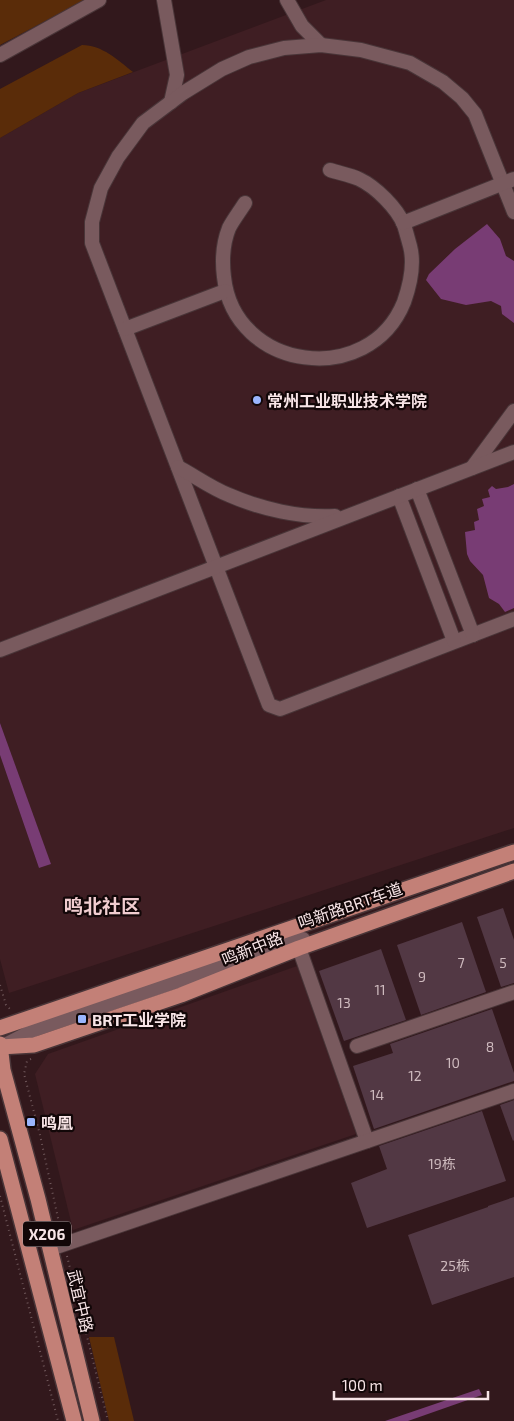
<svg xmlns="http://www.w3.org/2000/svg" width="514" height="1421" font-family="'Exo 2','Noto Sans SC',sans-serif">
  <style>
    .built { fill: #3f1e23 }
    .green { fill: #5a2c09 }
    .water { fill: #783c74 }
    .building { fill: #523844 }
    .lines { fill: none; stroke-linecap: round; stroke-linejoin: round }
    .minor-casing { stroke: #493538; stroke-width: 16 }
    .major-casing { stroke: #493538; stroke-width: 18 }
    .path { stroke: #6f575a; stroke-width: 2; stroke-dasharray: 1 4; stroke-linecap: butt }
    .minor { stroke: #795a5e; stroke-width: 14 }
    .major { stroke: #c38077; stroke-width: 15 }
    .poi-dot { fill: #9ab5fd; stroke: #120708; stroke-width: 2 }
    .labels { text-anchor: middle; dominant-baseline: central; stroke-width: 4.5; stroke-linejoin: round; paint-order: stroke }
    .number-label { font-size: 14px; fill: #cebabe }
    .shield { fill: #120708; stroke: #b3a2a4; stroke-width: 1 }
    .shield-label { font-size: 15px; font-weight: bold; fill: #f8e5e7 }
    .poi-label { font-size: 16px; font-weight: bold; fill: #f8e5e7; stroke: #120708; text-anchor: start }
    .street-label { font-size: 16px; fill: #f8e5e7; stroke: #120708 }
    .quarter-label { font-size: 19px; font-weight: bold; fill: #f1cdd0; stroke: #120708 }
  </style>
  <rect width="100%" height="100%" fill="#32181c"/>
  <g class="built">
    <polygon points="326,0 514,0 514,828 9,993 0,959 0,755 39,868 50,864 0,723 0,138 78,93"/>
    <polygon points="297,966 356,1134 73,1230 35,1074 48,1054"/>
  </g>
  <g class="green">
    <polygon points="0,0 85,0 0,45"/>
    <path d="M82,45C102,45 118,60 133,72L78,93L0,138V89Z"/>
    <polygon points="89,1337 114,1337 134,1421 109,1421"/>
  </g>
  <g class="water">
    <polygon points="487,224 500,239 506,256 514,261 514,323 502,314 501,306 491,301 466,305 441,299 426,280 429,274 455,249"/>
    <polygon points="514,484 514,608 505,612 499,604 489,598 483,575 470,561 467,554 465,532 475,530 474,522 479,520 477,509 484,506 482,499 490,497 488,490 492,486 496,489 508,487"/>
    <polygon points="0,723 51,864 39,868 0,755"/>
    <polygon points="479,1389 482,1395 408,1421 385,1421"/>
  </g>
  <g class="building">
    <polygon points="503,908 514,940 514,983 501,987 477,917"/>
    <polygon points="462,922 486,992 421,1015 397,945"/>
    <polygon points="381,949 406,1020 344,1041 319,971"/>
    <polygon points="492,1009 514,1073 514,1081 374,1129 353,1066 393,1053 390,1044"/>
    <polygon points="514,1100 514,1140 513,1141 500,1105"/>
    <polygon points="482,1111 506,1181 367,1228 351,1183 387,1169 379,1146"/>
    <polygon points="514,1197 514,1277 432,1305 408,1235 488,1207 488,1206"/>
  </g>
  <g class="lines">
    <g class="minor-casing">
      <g id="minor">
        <polyline points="164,0 177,75 171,102"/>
        <polyline points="287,0 302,26 321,45"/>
        <polyline points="0,55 99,0"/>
        <path d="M245,203C240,211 233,220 229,228C223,243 222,261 224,277C234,371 369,389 404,302C410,285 415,265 410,246C408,239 406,231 404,225C397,208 376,187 359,179C350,175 339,173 330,170"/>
        <polyline points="514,212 475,114 462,98 443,82 410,63 361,50 321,45 284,48 249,57 222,69 183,93 143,123 118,157 101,188 92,222 92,243 269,705 280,709 514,619"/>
        <polyline points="403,223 514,179"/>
        <polyline points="125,329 225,291"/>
        <path d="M178,467C195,476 211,488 229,495C261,509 300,518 335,516"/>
        <polyline points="472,468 514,411"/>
        <polyline points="417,489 473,635"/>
        <polyline points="399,496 454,641"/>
        <polyline points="0,650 514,452"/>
        <polyline points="299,948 367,1141"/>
        <polyline points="357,1046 514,992"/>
        <polyline points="1,1047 36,1029 303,939"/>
        <polyline points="50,1249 514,1091"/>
      </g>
    </g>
    <g class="major-casing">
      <g id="major">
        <polyline points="0,1028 514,852"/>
        <polyline points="0,1044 3,1070 38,1199 92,1421"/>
        <polyline points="0,1047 34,1045 181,995 299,948 514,871"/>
        <polyline points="0,1139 74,1421"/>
      </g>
    </g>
    <g class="path">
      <polyline points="0,985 6,1005 12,1011"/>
      <polyline points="31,1059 27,1061 24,1074 40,1135 61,1232"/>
      <polyline points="0,1196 58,1421"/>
      <polyline points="67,1256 108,1421"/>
    </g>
    <use href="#minor" class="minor"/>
    <use href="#major" class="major"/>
  </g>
  <g class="poi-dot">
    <circle cx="257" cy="400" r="5"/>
    <rect x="77" y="1014" width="10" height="10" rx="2.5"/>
    <rect x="26" y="1117" width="10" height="10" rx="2.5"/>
  </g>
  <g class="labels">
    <g class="number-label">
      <text x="461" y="962">7</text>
      <text x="503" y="962">5</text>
      <text x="422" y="976">9</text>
      <text x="380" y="989">11</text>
      <text x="344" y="1002">13</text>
      <text x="490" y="1046">8</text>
      <text x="453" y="1062">10</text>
      <text x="415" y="1075">12</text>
      <text x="377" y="1094">14</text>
      <text x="442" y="1163">19栋</text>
      <text x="455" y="1265">25栋</text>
    </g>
    <rect class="shield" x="23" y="1221.5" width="48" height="25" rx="4"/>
    <g class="shield-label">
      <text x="47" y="1234">X206</text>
    </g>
    <g class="poi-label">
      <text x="267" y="400">常州工业职业技术学院</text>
      <text x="92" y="1019">BRT工业学院</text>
      <text x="41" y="1122">鸣凰</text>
    </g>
    <g class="street-label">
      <text transform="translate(350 905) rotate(-19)">鸣新路BRT车道</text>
      <text transform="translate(252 948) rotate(-22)">鸣新中路</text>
      <text transform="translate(81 1301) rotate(77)">武宜中路</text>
    </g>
    <g class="quarter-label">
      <text x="102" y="905">鸣北社区</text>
    </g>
  </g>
  <path d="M334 1391v8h154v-8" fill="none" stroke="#f8e5e7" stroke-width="2.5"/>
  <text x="342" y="1391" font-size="15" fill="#f8e5e7" stroke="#120708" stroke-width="4" paint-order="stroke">100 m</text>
</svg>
